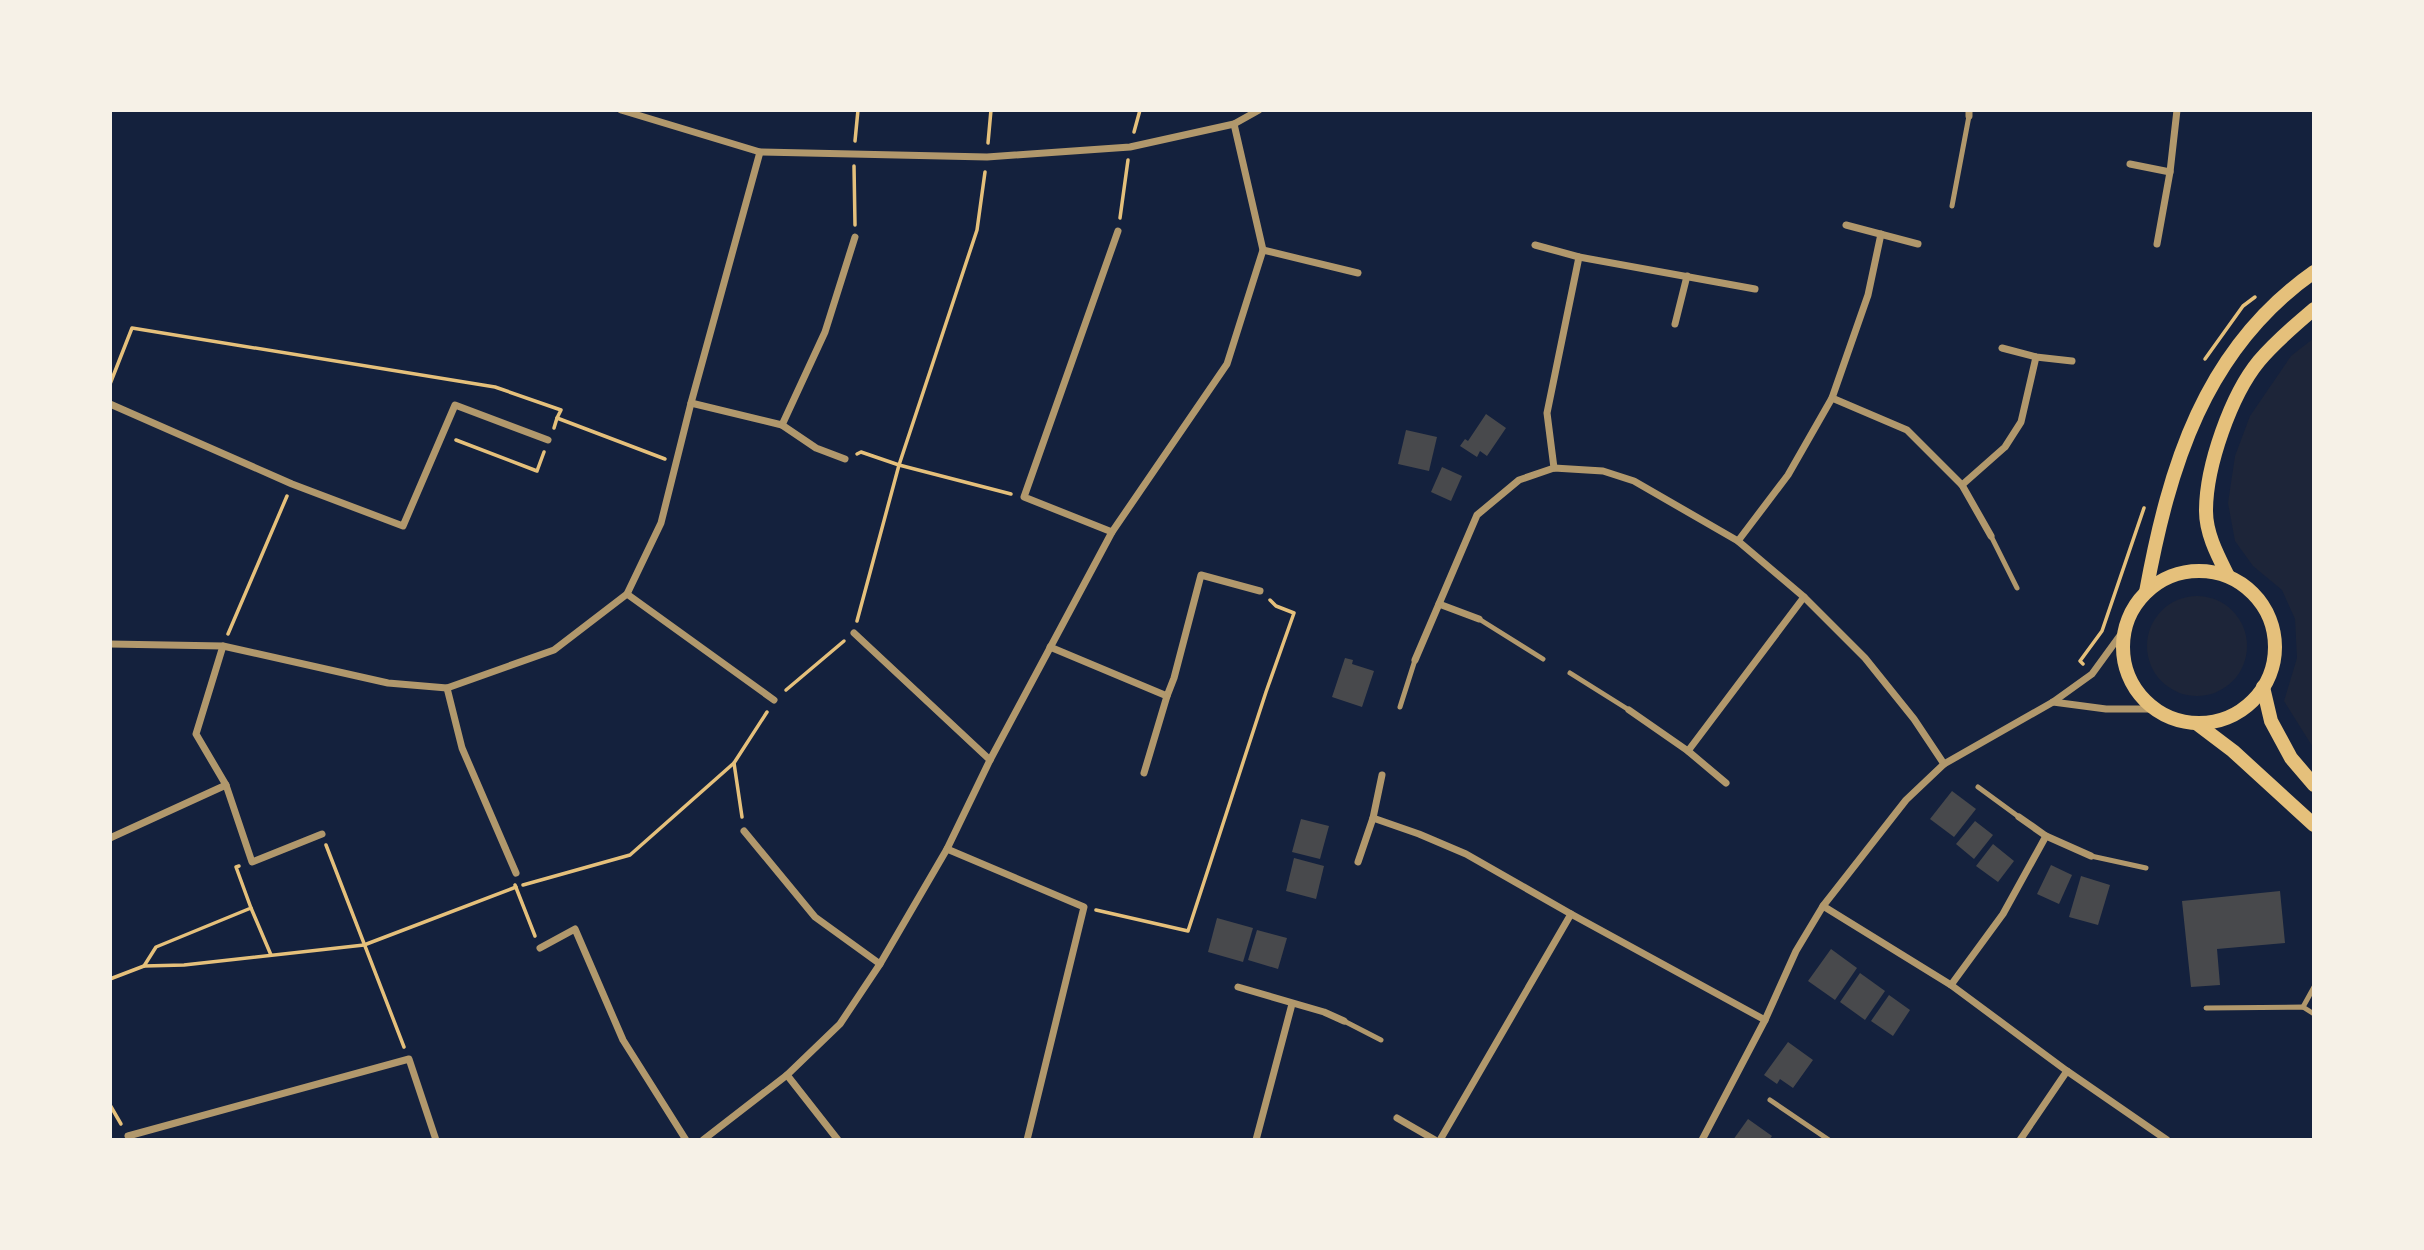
<svg xmlns="http://www.w3.org/2000/svg" width="2424" height="1250" font-family="'Asap Condensed',sans-serif">
  <style>
    .green { fill: #1d2539 }
    .building { fill: #48494c }
    .lines { fill: none; stroke-linecap: round; stroke-linejoin: round }
    .path { stroke: #e5c07b; stroke-width: 3.5 }
    .service { stroke: #b1986c; stroke-width: 5 }
    .minor { stroke: #b1986c; stroke-width: 7 }
    .secondary { stroke: #e5c07b; stroke-width: 14 }
  </style>
  <rect width="100%" height="100%" fill="#14213d"/>
  <g class="green">
    <polygon points="2314,338 2314,749 2284,701 2297,658 2295,619 2282,590 2253,566 2235,541 2228,503 2235,456 2250,416 2291,356"/>
    <circle cx="2197" cy="646" r="50"/>
  </g>
  <g class="building">
    <polygon points="1486,414 1506,428 1487,456 1480,451 1477,457 1460,446 1465,439 1468,441"/>
    <polygon points="1406,430 1437,437 1429,471 1398,464"/>
    <polygon points="1442,467 1462,476 1451,501 1431,492"/>
    <polygon points="1345,658 1353,660 1352,664 1374,671 1362,707 1332,697"/>
    <polygon points="1952,791 1976,809 1954,837 1930,819"/>
    <polygon points="1301,819 1329,826 1320,859 1292,852"/>
    <polygon points="1975,821 1993,835 1974,859 1956,844"/>
    <polygon points="1993,844 2014,861 1998,882 1976,866"/>
    <polygon points="1294,858 1324,866 1316,899 1286,891"/>
    <polygon points="2051,865 2072,875 2059,904 2037,894"/>
    <polygon points="2081,876 2110,885 2098,925 2069,917"/>
    <polygon points="2280,891 2285,943 2217,949 2220,985 2191,987 2182,901"/>
    <polygon points="1217,918 1253,928 1243,962 1208,952"/>
    <polygon points="1257,930 1287,938 1278,969 1248,960"/>
    <polygon points="1831,949 1857,968 1835,1000 1808,981"/>
    <polygon points="1860,973 1885,991 1865,1020 1840,1002"/>
    <polygon points="1889,995 1910,1010 1893,1036 1871,1021"/>
    <polygon points="1788,1042 1813,1060 1793,1088 1780,1079 1777,1084 1764,1075"/>
    <polygon points="1748,1119 1772,1136 1769,1140 1733,1140"/>
  </g>
  <g class="lines">
    <g class="path">
      <polyline points="1134,132 1140,110"/>
      <polyline points="855,141 858,110"/>
      <polyline points="988,143 991,110"/>
      <polyline points="854,166 855,225"/>
      <polyline points="1120,218 1128,160"/>
      <polyline points="2205,359 2243,306 2255,297"/>
      <polyline points="110,384 132,328 495,387 561,410 557,418"/>
      <polyline points="554,428 557,418 665,459"/>
      <polyline points="456,440 537,471 544,452"/>
      <polyline points="857,454 861,452 899,465 1011,494"/>
      <polyline points="857,621 899,465 977,230 985,172"/>
      <polyline points="228,634 287,496"/>
      <polyline points="2083,664 2080,661 2102,631 2144,508"/>
      <polyline points="786,690 844,641"/>
      <polyline points="734,763 742,817"/>
      <polyline points="326,845 404,1047"/>
      <polyline points="239,866 236,867 251,908"/>
      <polyline points="515,885 535,936"/>
      <polyline points="523,885 630,855 734,763 767,712"/>
      <polyline points="1096,910 1188,931 1266,692 1294,613 1276,606 1270,600"/>
      <polyline points="144,966 156,947 251,908 271,955"/>
      <polyline points="110,979 144,966 184,965 364,945 516,887"/>
      <polyline points="110,1105 121,1124"/>
    </g>
    <g class="service">
      <polyline points="1952,206 1969,116"/>
      <polyline points="1991,536 2017,588"/>
      <polyline points="1479,619 1543,659"/>
      <polyline points="1570,673 1629,710"/>
      <polyline points="1400,707 1415,660"/>
      <polyline points="1978,787 2019,817"/>
      <polyline points="2091,856 2146,868"/>
      <polyline points="2303,1007 2314,987"/>
      <polyline points="2206,1008 2303,1007 2314,1014"/>
      <polyline points="1344,1021 1381,1040"/>
      <polyline points="1770,1100 1829,1140"/>
    </g>
    <g class="minor">
      <polyline points="621,110 760,152 987,157 1130,147 1234,124 1259,110"/>
      <polyline points="1969,116 1969,110"/>
      <polyline points="2130,164 2170,172"/>
      <polyline points="1846,225 1918,244"/>
      <polyline points="2157,244 2170,172 2177,110"/>
      <polyline points="1535,245 1579,257 1755,289"/>
      <polyline points="1263,250 1358,273"/>
      <polyline points="1675,324 1687,276"/>
      <polyline points="2002,348 2036,357 2072,361"/>
      <polyline points="1832,398 1907,430 1962,485 1991,536"/>
      <polyline points="691,403 782,425 825,332 855,237"/>
      <polyline points="110,404 292,484 403,526 455,405 548,440"/>
      <polyline points="782,425 816,448 845,459"/>
      <polyline points="1554,468 1547,413 1579,257"/>
      <polyline points="1962,485 2005,447 2021,422 2036,357"/>
      <polyline points="1112,532 1024,497 1118,231"/>
      <polyline points="1738,541 1788,475 1832,398 1868,295 1881,234"/>
      <polyline points="627,594 774,700"/>
      <polyline points="1439,604 1479,619"/>
      <polyline points="854,633 990,760"/>
      <polyline points="110,644 223,646 388,683 447,688 554,650 627,594 661,523 691,403 760,152"/>
      <polyline points="1050,647 1167,696 1174,678 1201,575 1260,591"/>
      <polyline points="1415,660 1477,515 1519,480 1554,468 1603,471 1634,481 1738,541 1804,597 1865,658 1914,719 1944,764"/>
      <polyline points="447,688 462,748 516,873"/>
      <polyline points="2053,702 2106,709 2154,709"/>
      <polyline points="1629,710 1688,751 1726,783"/>
      <polyline points="1688,751 1804,597"/>
      <polyline points="1144,773 1167,696"/>
      <polyline points="226,785 252,862 322,834"/>
      <polyline points="2019,817 2046,836 2091,856"/>
      <polyline points="1373,818 1419,834 1466,854 1571,914 1765,1020"/>
      <polyline points="744,831 815,917 880,964"/>
      <polyline points="110,838 226,785 196,734 223,646"/>
      <polyline points="947,849 1084,907 1027,1140"/>
      <polyline points="1358,862 1373,818 1382,775"/>
      <polyline points="1823,906 1951,985 2067,1071 2167,1140"/>
      <polyline points="540,948 575,929 623,1040 686,1140"/>
      <polyline points="1951,985 2003,914 2046,836"/>
      <polyline points="1238,987 1324,1012 1344,1021"/>
      <polyline points="787,1075 838,1140"/>
      <polyline points="1397,1118 1435,1140"/>
      <polyline points="128,1136 409,1059 436,1140"/>
      <polyline points="703,1140 787,1075 840,1024 880,964 947,849 990,760 1112,532 1227,364 1263,250 1234,124"/>
      <polyline points="1256,1140 1292,1004"/>
      <polyline points="1440,1140 1571,914"/>
      <polyline points="1702,1140 1765,1020 1796,951 1823,906 1906,800 1944,764 2053,702 2092,674 2124,630"/>
      <polyline points="2020,1140 2067,1071"/>
    </g>
    <g class="secondary">
      <circle cx="2199" cy="647" r="76"/>
      <path d="M2228,576C2218,556 2206,534 2206,511C2206,466 2231,395 2259,361C2275,342 2295,325 2314,309"/>
      <path d="M2146,592C2169,467 2204,349 2314,272"/>
      <polyline points="2263,687 2271,721 2291,758 2314,785"/>
      <polyline points="2196,723 2233,751 2314,825"/>
    </g>
  </g>
  <rect width="2424" height="1250" fill="none" stroke="#f6f1e7" stroke-width="224"/>
</svg>
